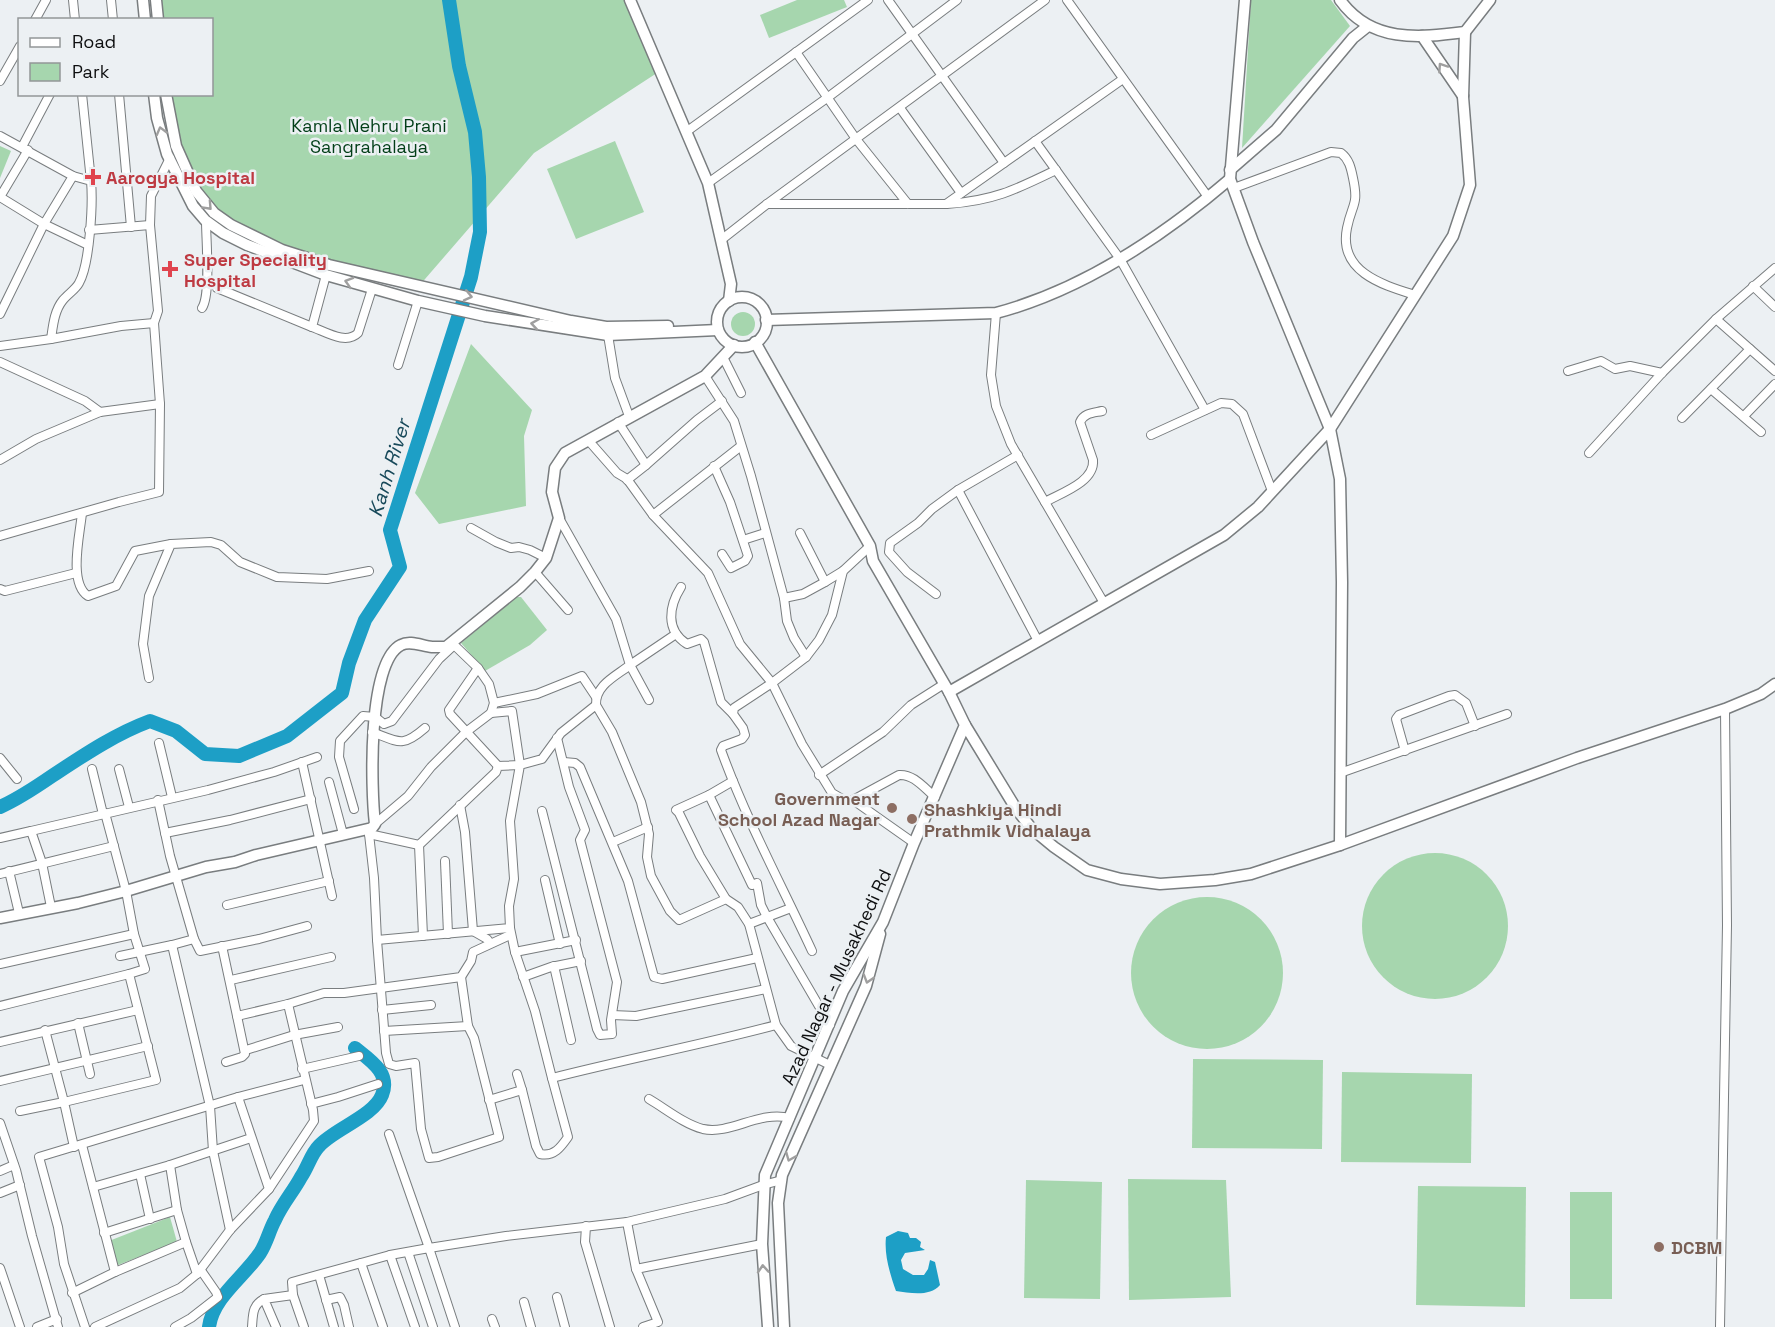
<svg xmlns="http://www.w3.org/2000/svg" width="1775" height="1327" font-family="'Space Grotesk',sans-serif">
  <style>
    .green { fill: #a6d6ae }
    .water { fill: #1d9fc6 }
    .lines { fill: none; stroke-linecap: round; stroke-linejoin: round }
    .river { stroke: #1d9fc6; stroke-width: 14 }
    .minor-casing { stroke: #797d7f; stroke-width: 10 }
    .tertiary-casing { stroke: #797d7f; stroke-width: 13 }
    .secondary-casing { stroke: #797d7f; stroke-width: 13 }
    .minor { stroke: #fff; stroke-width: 8 }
    .tertiary { stroke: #fff; stroke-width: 10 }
    .secondary { stroke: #fff; stroke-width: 10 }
    .oneway { stroke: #9f9f9f }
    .health-dot { fill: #e0444e; stroke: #ecf0f3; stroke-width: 2 }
    .education-dot { fill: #8d6e63; stroke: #ecf0f3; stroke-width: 2 }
    .labels { text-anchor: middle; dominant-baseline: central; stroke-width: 5; stroke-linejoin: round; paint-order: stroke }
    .park-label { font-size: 18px; fill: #013e17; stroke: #ecf0f3 }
    .health-label { font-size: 18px; font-weight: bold; fill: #be3a42; stroke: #ecf0f3; text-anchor: start }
    .education-label { font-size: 18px; font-weight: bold; fill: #785e54; stroke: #ecf0f3; text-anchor: start }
    .street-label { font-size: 18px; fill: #0e0f10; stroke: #ecf0f3 }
    .water-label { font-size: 20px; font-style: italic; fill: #18495a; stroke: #ecf0f3 }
  </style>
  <rect width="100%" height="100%" fill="#ecf0f3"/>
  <g class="green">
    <polygon points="156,0 630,0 660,71 534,153 419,286 283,250 214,213 176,146 166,95 212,94 212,20 158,19"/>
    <polygon points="797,0 844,0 847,7 769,38 760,15"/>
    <polygon points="1251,0 1331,0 1350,26 1242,148"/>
    <polygon points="615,141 644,212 576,239 547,169"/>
    <polygon points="0,146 11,151 0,178"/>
    <circle cx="743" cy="324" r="12"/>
    <polygon points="471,344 532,410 524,436 526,506 439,524 415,493"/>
    <polygon points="517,597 521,597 547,630 530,645 485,671 461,643"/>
    <circle cx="1435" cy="926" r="73"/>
    <circle cx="1207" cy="973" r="76"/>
    <polygon points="1193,1059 1323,1060 1322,1149 1192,1148"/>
    <polygon points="1342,1072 1472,1074 1471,1163 1341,1162"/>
    <polygon points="1128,1179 1226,1180 1231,1297 1129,1300"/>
    <polygon points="1026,1180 1102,1182 1100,1299 1024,1298"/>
    <polygon points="1418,1186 1526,1187 1525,1307 1416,1305"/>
    <rect x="1570" y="1192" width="42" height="107"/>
    <polygon points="170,1217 177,1242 118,1265 109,1241"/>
  </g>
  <path class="water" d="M898,1231L908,1233L910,1238H916L921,1242L920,1247L925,1250L905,1253L901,1260L903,1269L913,1275H924L928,1269L930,1260L935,1262L940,1285C930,1297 910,1293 896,1291C890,1274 884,1255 886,1237Z"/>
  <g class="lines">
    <g class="river">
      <path d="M0,807C18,799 36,787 52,776C84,755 115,734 150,721L176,731L205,754L239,756L287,736L342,693L349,663L365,620L400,567L390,530L471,277L480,232L479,177L475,132L459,66L449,0"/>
      <path d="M209,1327C213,1297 244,1277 260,1253C267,1242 269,1231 275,1220C282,1204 293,1192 301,1177C308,1167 311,1154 319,1146C334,1129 374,1116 382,1095C391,1073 370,1060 355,1048"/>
    </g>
    <g class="minor-casing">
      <g id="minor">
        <polyline points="73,0 75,20"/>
        <polyline points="111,0 113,20"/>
        <polyline points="888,0 1004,163"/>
        <polyline points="1067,0 1208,197"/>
        <polyline points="35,20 46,0"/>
        <polyline points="796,52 856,139 908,204"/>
        <polyline points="0,81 20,46"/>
        <polyline points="82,94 91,181"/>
        <polyline points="119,94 131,227"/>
        <polyline points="900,108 961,193"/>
        <polyline points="686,132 868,0"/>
        <path d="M0,136L73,176L91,181C93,203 90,264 79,283C76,289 68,294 63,300C54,311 53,326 51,339L121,326L154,323L160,404L159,492L119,502L0,536"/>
        <polyline points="1035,141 1120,259 1205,410"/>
        <polyline points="22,147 50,94"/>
        <polyline points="708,183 827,98 957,0"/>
        <path d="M1234,188L1331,152L1341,153C1349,159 1351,168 1353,178C1359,206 1352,203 1347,228C1338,272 1383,285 1415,295"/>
        <polyline points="0,197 44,224 88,245"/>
        <polyline points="0,197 28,150"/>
        <polyline points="767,204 946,204 1123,79"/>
        <path d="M947,204C993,201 1015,190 1056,170"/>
        <polyline points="89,230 150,225"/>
        <polyline points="721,240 767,204 1045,0"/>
        <path d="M326,275L312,327C326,332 346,345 358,333L372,289"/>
        <polyline points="1753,286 1775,307"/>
        <polyline points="217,288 312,327"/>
        <path d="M202,308C211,295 206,239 206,221"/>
        <polyline points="996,313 991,375 996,406 1011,444 1104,603"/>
        <polyline points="0,314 44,224 73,176"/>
        <polyline points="1716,319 1775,371"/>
        <polyline points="154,323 158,311 150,225 151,196 170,158"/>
        <polyline points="608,335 615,378 629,416"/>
        <polyline points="0,346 51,339"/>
        <polyline points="723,357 741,393"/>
        <polyline points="0,362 85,401 100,412"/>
        <polyline points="398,365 418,301"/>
        <polyline points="1568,371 1601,361 1615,369 1630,366 1662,373"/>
        <polyline points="705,376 734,421 751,476 784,598 787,621 794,638 806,657"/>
        <polyline points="1711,389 1761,432"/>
        <polyline points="1744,416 1775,384"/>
        <polyline points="1682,418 1750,349"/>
        <polyline points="618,422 646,465 697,420 722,401"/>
        <polyline points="1151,435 1221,403 1232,404 1243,414 1272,491"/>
        <path d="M588,440L617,473L627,479L653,515L708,573L740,644L772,683L734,708L733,714L743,728L745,735L742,739L723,746L721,750C746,819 781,884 812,951"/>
        <polyline points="1589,453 1662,373 1716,319 1775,268"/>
        <polyline points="0,460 36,439 100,412 160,404"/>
        <polyline points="714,466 730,502 748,556 745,561 731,568 722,554"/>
        <polyline points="627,480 646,465"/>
        <polyline points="958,490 1038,641"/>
        <path d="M1045,502C1061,493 1095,482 1093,460L1080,422C1084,413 1093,413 1102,411"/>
        <path d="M82,513C80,534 68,583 88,596L116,586L135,551L171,544"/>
        <polyline points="653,515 741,446"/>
        <path d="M559,518L616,619L630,665C616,676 595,685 596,705"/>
        <polyline points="471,528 496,542 511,548 519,547 530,550 546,558"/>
        <polyline points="800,533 825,582 843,571"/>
        <polyline points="743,540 765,533"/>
        <path d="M870,546L843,571L832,615L819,640L806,657L772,683L802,744L832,793L844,800H853L899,775C914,774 924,788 935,797"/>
        <polyline points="535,572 568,610"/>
        <path d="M681,587C669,606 665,630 687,644L701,639L704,642L721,702L733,714"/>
        <polyline points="0,589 5,591 76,573"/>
        <polyline points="936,594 907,572 889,552 890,543 918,523 932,509 958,490 1018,455"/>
        <polyline points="784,598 803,594 825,582"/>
        <polyline points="478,668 449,710 450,714 498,766"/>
        <polyline points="149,678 143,644 149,596 171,544 211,542 221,545 240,562 277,577 327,579 369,571"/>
        <polyline points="649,700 630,665 676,634"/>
        <polyline points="494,703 537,694 582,676 596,697"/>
        <path d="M372,732C399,742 402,748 425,728"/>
        <polyline points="159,743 172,797"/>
        <polyline points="1405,751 1396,719 1399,715 1449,696 1455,695 1466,703 1475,726"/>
        <polyline points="0,758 17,779"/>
        <polyline points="302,762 332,896"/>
        <polyline points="564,762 575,763 580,767 628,881 654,977 662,979 757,958"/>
        <polyline points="92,769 103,814"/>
        <polyline points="119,769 129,807"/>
        <polyline points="1340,773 1507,714"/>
        <polyline points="819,775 883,732 911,705 944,684"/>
        <polyline points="329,782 343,834"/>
        <polyline points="709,795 752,885 757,883 761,905 767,917 830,1025"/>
        <polyline points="158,800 170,856 194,939 172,945 210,1106 213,1151 230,1230"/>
        <polyline points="853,800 914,843"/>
        <polyline points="460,805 465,832 473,931 487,939 490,943"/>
        <polyline points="354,809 339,757 340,741 363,716 375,717 384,724 392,721 439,659 453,646"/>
        <path d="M542,811C560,883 579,956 597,1029L600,1035L612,1034L611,1020L617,982L580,840L585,830L569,787L557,738"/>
        <polyline points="375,824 408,796 431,767 466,732 491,713 494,703 489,684 478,668 452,643"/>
        <polyline points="372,828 369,834 374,878 377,940 386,1053 389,1064 396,1066 415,1063 421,1129 429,1158 438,1157 499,1137 474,1038 468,1026 461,977"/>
        <polyline points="165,833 230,820 311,799"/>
        <polyline points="369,834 419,845 496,772 498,766 520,765 512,711 491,713"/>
        <polyline points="0,838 31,831"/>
        <polyline points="613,842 648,827"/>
        <polyline points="419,845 423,936"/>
        <polyline points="445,861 448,934"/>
        <polyline points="9,871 19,913"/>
        <polyline points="0,874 114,846"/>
        <polyline points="545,880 560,944"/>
        <polyline points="726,899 700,856 679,813 676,810 709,795 733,781"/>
        <polyline points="227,905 329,881"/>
        <polyline points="51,907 42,863 31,831 208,790 274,772 317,757"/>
        <polyline points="749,924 791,908"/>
        <path d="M510,928L515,952L535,1011L552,1078C626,1059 701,1045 776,1025"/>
        <polyline points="194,939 200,951 259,939 307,926"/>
        <polyline points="377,940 510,928 509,906 514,879 510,821 520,765 542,759 561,733 596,705 612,732 641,802 649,834 647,857 651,876 670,911 679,920 726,899 738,907 749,924 776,1025 791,1046 830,1065"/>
        <polyline points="222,946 237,1016 288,1004 324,993 344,993 461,977 471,961 473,952 510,935"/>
        <polyline points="515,952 576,940"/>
        <polyline points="120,956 172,945"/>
        <polyline points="0,964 134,934"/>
        <polyline points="554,966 571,1040"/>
        <polyline points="523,977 551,967 581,961"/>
        <polyline points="231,980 331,957"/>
        <polyline points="0,1006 129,974"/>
        <polyline points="382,1010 431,1005"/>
        <polyline points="612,1015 636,1016 766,989"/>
        <polyline points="78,1023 90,1074"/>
        <polyline points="384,1031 468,1026"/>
        <polyline points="0,1042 138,1010"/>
        <polyline points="246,1050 294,1035 338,1027"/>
        <polyline points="226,1062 242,1057 245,1054 237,1016"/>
        <polyline points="302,1069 359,1056"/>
        <polyline points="0,1081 148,1046"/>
        <path d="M522,1090L536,1146L540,1154C554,1157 561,1147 568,1137L552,1078"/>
        <path d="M649,1099C666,1109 684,1124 703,1129C731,1135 759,1110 790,1118"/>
        <polyline points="489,1100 522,1090 517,1074"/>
        <polyline points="311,1104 338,1097 378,1084"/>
        <polyline points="20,1111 64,1102 45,1030"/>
        <polyline points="0,1123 16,1170 32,1236 58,1327"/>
        <polyline points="389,1134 429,1248 506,1236 627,1222 725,1199 763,1185 782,1180"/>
        <polyline points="82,1145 115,1272 186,1242 197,1274"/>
        <polyline points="74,1147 64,1102 156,1080 129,974 145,969 134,934 126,891 105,813"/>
        <polyline points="170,1165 177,1210 186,1242"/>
        <polyline points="0,1171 14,1165"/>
        <polyline points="140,1174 150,1219"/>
        <polyline points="93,1187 170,1165 251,1138"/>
        <polyline points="269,1189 314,1121 313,1110 288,1004"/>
        <polyline points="0,1193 20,1185"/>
        <polyline points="627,1222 636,1269"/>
        <polyline points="586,1226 585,1242 610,1327"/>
        <polyline points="104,1233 177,1210"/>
        <polyline points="408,1252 433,1327"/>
        <polyline points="390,1255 415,1327"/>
        <polyline points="361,1263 383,1327"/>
        <polyline points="0,1268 20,1327"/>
        <polyline points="319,1275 334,1327"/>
        <polyline points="72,1293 115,1272"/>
        <polyline points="557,1297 565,1327"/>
        <polyline points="326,1300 340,1297 344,1305 349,1327"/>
        <polyline points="524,1302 531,1327"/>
        <polyline points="492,1319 495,1327"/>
        <polyline points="37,1327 57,1319"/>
        <polyline points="85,1327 64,1264 58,1227 39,1157 238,1097 304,1080"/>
        <polyline points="95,1327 180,1288 197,1274 230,1230 269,1189 238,1097"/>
        <polyline points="175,1327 191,1318 218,1297 216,1292 200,1269"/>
        <path d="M252,1327C253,1315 252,1305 264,1299"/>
        <polyline points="276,1327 264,1299 293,1295"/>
        <polyline points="304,1327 293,1295 292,1282 390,1255 429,1248 455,1327"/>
        <polyline points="643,1327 658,1322 636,1269 762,1244"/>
        <polyline points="1720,1327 1727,925 1725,709"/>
      </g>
    </g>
    <g class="tertiary-casing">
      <g id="tertiary">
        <polyline points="630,0 708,183 731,284 729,301"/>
        <polyline points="1245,0 1230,179 1253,242 1330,429 1340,479 1342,582 1340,845"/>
        <path d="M1340,0C1371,43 1418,38 1465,32L1490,0"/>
        <polyline points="1422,36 1463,96"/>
        <polyline points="1230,170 1276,130 1353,38 1368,26"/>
        <path d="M766,320L996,313C1083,290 1162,237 1230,179"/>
        <polyline points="949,692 1224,535 1258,507 1330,429 1453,236 1470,185 1463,97 1465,32"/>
        <polyline points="965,725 1015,807 1031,828 1054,847 1087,870 1121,879 1160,884 1215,880 1251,874 1340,845 1577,758 1725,709 1761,694 1775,684"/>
        <path d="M0,918L78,903L126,891L206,867L235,862L256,855L372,828L375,824C371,790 367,662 401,645C410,640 422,646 432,647C437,647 442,647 446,647L520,587L535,572L546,558L559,518L552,492L555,468L565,453L705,376L734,345"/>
      </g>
    </g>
    <g class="secondary-casing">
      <g id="secondary">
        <polyline points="143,0 145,20"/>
        <polyline points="156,0 158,20"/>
        <polyline points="154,94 157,118 167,154 193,206 205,220 223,233 247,245 326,275 418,301 485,316 608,335 718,330"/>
        <polyline points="166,94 176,146 196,191 214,213 231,225 282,250 329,265 571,321 606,327 668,326"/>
        <circle cx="742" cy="322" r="25"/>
        <polyline points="755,342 870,546 873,561 949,692 965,725 914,843 883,922 843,991 765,1175 762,1244 768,1327"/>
        <polyline points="784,1327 778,1203 782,1175 866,986 880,934"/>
      </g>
    </g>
    <use href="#minor" class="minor"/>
    <use href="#tertiary" class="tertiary"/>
    <use href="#secondary" class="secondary"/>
  </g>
  <defs><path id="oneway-chevron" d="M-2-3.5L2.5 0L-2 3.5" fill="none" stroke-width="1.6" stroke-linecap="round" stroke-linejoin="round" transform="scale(1.5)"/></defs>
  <g class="oneway">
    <use href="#oneway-chevron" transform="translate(1442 67) rotate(-124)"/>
    <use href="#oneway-chevron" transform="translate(161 131) rotate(-105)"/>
    <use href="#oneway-chevron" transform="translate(208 206) rotate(47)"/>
    <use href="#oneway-chevron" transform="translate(349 282) rotate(-164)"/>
    <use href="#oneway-chevron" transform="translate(468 296) rotate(13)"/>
    <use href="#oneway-chevron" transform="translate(535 324) rotate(-171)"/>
    <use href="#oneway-chevron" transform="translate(868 979) rotate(107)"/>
    <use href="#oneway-chevron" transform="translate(790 1157) rotate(112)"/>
    <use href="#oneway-chevron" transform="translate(763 1269) rotate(-94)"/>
  </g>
  <g class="health-dot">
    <path d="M90 168h6v6h6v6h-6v6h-6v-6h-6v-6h6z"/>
    <path d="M167 260h6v6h6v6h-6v6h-6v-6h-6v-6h6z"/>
  </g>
  <g class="education-dot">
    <circle cx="892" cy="808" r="6"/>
    <circle cx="912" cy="819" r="6"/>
    <circle cx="1659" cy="1247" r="6"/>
  </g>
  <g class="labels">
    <g class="park-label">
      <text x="369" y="125">Kamla Nehru Prani<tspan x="369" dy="21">Sangrahalaya</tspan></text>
    </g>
    <g class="health-label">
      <text x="106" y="177">Aarogya Hospital</text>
      <text x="184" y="259">Super Speciality<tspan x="184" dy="21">Hospital</tspan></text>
    </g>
    <g class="education-label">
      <text x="880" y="798" text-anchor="end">Government<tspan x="880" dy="21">School Azad Nagar</tspan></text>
      <text x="924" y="809">Shashkiya Hindi<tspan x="924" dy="21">Prathmik Vidhalaya</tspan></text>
      <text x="1671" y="1247">DCBM</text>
    </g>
    <g class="street-label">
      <text transform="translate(836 977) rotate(-65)">Azad Nagar - Musakhedi Rd</text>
    </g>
    <g class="water-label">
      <text transform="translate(389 468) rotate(-73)">Kanh River</text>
    </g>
  </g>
  <rect x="18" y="18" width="195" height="78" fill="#ecf0f3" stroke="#939698" stroke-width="1.5"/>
  <rect x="30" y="38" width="30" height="9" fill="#ffffff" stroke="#939698" stroke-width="1.5"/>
  <text x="72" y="48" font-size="18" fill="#0e0f10">Road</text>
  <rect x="30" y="63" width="30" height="18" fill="#a6d6ae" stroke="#939698" stroke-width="1.5"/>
  <text x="72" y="78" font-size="18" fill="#0e0f10">Park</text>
</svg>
